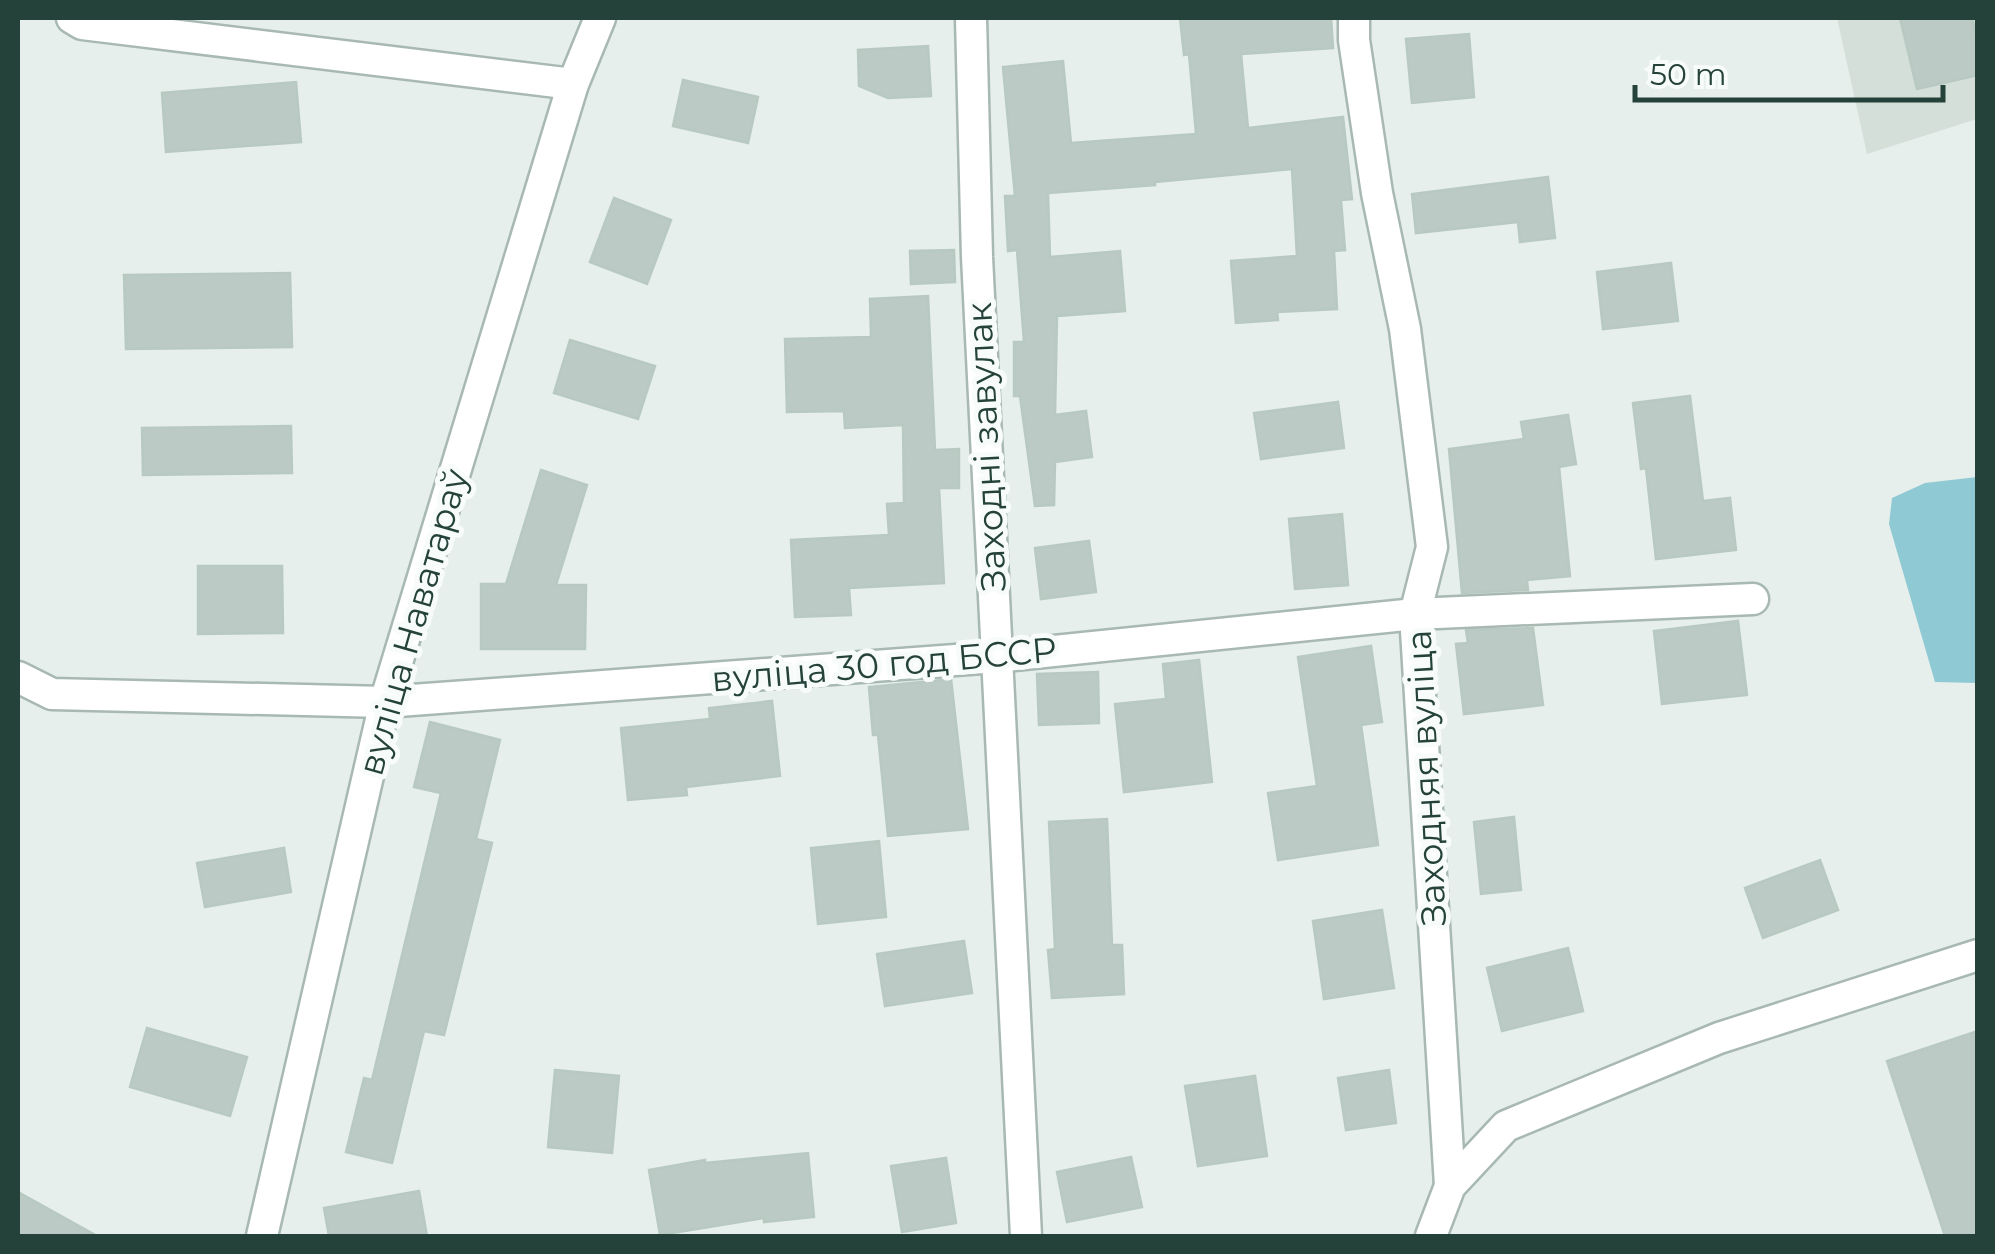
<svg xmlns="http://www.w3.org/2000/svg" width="1995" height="1254" font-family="Montserrat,sans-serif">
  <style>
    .built { fill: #d4dfda }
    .water { fill: #8ec9d4 }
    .building { fill: #bbcac4; stroke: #b8c9c2; stroke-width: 2.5 }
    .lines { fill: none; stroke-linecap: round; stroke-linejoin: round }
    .minor-casing { stroke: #a8b8b2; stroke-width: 35 }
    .minor { stroke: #fff; stroke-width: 30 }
    .labels { text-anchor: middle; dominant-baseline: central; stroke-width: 10; stroke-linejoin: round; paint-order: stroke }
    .street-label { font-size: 35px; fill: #24423a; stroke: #f7fbf9 }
  </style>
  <rect width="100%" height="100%" fill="#e6efeb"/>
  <polygon class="built" points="1837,18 1977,18 1977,119 1867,154"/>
  <polygon class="water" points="1977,477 1977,683 1935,682 1889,524 1892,498 1925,483"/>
  <g class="building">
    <polygon points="1180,18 1331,18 1333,48 1241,54 1248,128 1343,117 1352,199 1341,200 1345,250 1334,251 1337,309 1277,312 1278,320 1236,323 1231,261 1297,256 1292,169 1155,182 1155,185 1048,193 1050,257 1120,251 1125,311 1057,316 1055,415 1086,411 1092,457 1055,462 1054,505 1035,506 1020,396 1014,396 1014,342 1024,342 1017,250 1008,251 1005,196 1015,196 1003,67 1063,61 1071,143 1196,134 1189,54 1184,55"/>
    <polygon points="1900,18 1972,18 1978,41 1978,75 1917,89"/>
    <polygon points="1469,34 1474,97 1412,103 1406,39"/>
    <polygon points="928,46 931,96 888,98 859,86 858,50"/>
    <polygon points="683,80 758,97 748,143 673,126"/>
    <polygon points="296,82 301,142 166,152 162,93"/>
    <polygon points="1548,177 1555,238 1520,242 1518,222 1416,233 1412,194"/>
    <polygon points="614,198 671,220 647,284 590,262"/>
    <polygon points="954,250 955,282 911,284 910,251"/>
    <polygon points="1671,263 1678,321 1603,329 1597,272"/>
    <polygon points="290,273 292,347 126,349 124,275"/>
    <polygon points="928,296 935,450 959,449 959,488 939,488 944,583 849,588 851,615 795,617 791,540 889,535 887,504 904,503 903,425 845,428 844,411 787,412 785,339 871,337 870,299"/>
    <polygon points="570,340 655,366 638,419 554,393"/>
    <polygon points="1690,396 1703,501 1730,498 1736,550 1656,559 1646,468 1641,469 1633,403"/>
    <polygon points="1338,402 1344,448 1261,459 1254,413"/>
    <polygon points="1568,415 1576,464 1559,467 1570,576 1527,580 1528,590 1462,593 1449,449 1524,439 1521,422"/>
    <polygon points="291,426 292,473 143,475 142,428"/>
    <polygon points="541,470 587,485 556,585 586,585 585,649 481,649 481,584 506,584"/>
    <polygon points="1342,514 1348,585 1295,589 1289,519"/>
    <polygon points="1089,541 1096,592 1041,599 1035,548"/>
    <polygon points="198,566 282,566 283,633 198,634"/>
    <polygon points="1738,621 1747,695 1662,704 1654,631"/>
    <polygon points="1533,628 1543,705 1464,714 1456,644 1468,643 1466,630"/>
    <polygon points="1371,646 1382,722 1361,725 1378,845 1278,860 1268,793 1317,786 1298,657"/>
    <polygon points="1199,660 1212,782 1124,792 1115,704 1166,699 1163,664"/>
    <polygon points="1098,672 1099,723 1039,725 1037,674"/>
    <polygon points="951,679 968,829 888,836 878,735 873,735 869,687"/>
    <polygon points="772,701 780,776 686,787 687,795 628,800 621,728 710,719 709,708"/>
    <polygon points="430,722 500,740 476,839 492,843 444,1035 424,1031 392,1163 346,1152 364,1078 372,1080 441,793 414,787"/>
    <polygon points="1514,817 1521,890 1481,894 1474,822"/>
    <polygon points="1107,819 1112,945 1122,945 1124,994 1052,998 1048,950 1055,949 1049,822"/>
    <polygon points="879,841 886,917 818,924 811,848"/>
    <polygon points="284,848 291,892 205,907 197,863"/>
    <polygon points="1820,860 1838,910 1763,938 1745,888"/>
    <polygon points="1382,910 1394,988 1324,999 1313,921"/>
    <polygon points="964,941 972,993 885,1006 877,954"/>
    <polygon points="1568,948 1583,1011 1502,1031 1487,968"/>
    <polygon points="147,1028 247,1057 230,1116 130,1087"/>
    <polygon points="1978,1031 1978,1236 1945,1236 1887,1061"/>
    <polygon points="555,1070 619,1076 612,1153 548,1147"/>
    <polygon points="1389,1070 1396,1123 1346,1130 1338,1078"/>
    <polygon points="1255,1076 1267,1156 1198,1166 1185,1086"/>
    <polygon points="808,1153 814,1217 764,1222 764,1218 660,1235 649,1170 705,1160 705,1163"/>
    <polygon points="1131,1157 1142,1207 1067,1222 1057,1172"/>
    <polygon points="946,1158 956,1223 902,1232 891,1166"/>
    <polygon points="419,1191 427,1236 329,1236 324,1208"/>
    <polygon points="18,1192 97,1236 18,1236"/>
  </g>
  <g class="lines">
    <g class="minor-casing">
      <g id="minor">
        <polyline points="72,18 82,24 573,84"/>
        <polyline points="971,18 977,257 1026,1236"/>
        <polyline points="1354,18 1354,40 1377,193 1405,329 1432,547 1415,614 1450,1186"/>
        <polyline points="18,677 52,694 385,702 996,657 1415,614 1753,599"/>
        <polyline points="262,1236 385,702 573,84 600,18"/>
        <polyline points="1431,1236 1450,1186 1506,1126 1719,1038 1978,955"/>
      </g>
    </g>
    <use href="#minor" class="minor"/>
  </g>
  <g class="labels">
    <g class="street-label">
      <text transform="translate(986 447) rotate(-93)">Заходні завулак</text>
      <text transform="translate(413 622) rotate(-74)">вуліца Наватараў</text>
      <text transform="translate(884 664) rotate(-5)">вуліца 30 год БССР</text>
      <text transform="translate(1426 778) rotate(-93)">Заходняя вуліца</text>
    </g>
  </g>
  <rect width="1995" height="1254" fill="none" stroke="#24423a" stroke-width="40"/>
  <path d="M1635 85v15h308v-15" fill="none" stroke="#24423a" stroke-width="5"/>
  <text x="1650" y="85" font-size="30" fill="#24423a" stroke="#f7fbf9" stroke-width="8" paint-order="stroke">50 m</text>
</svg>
